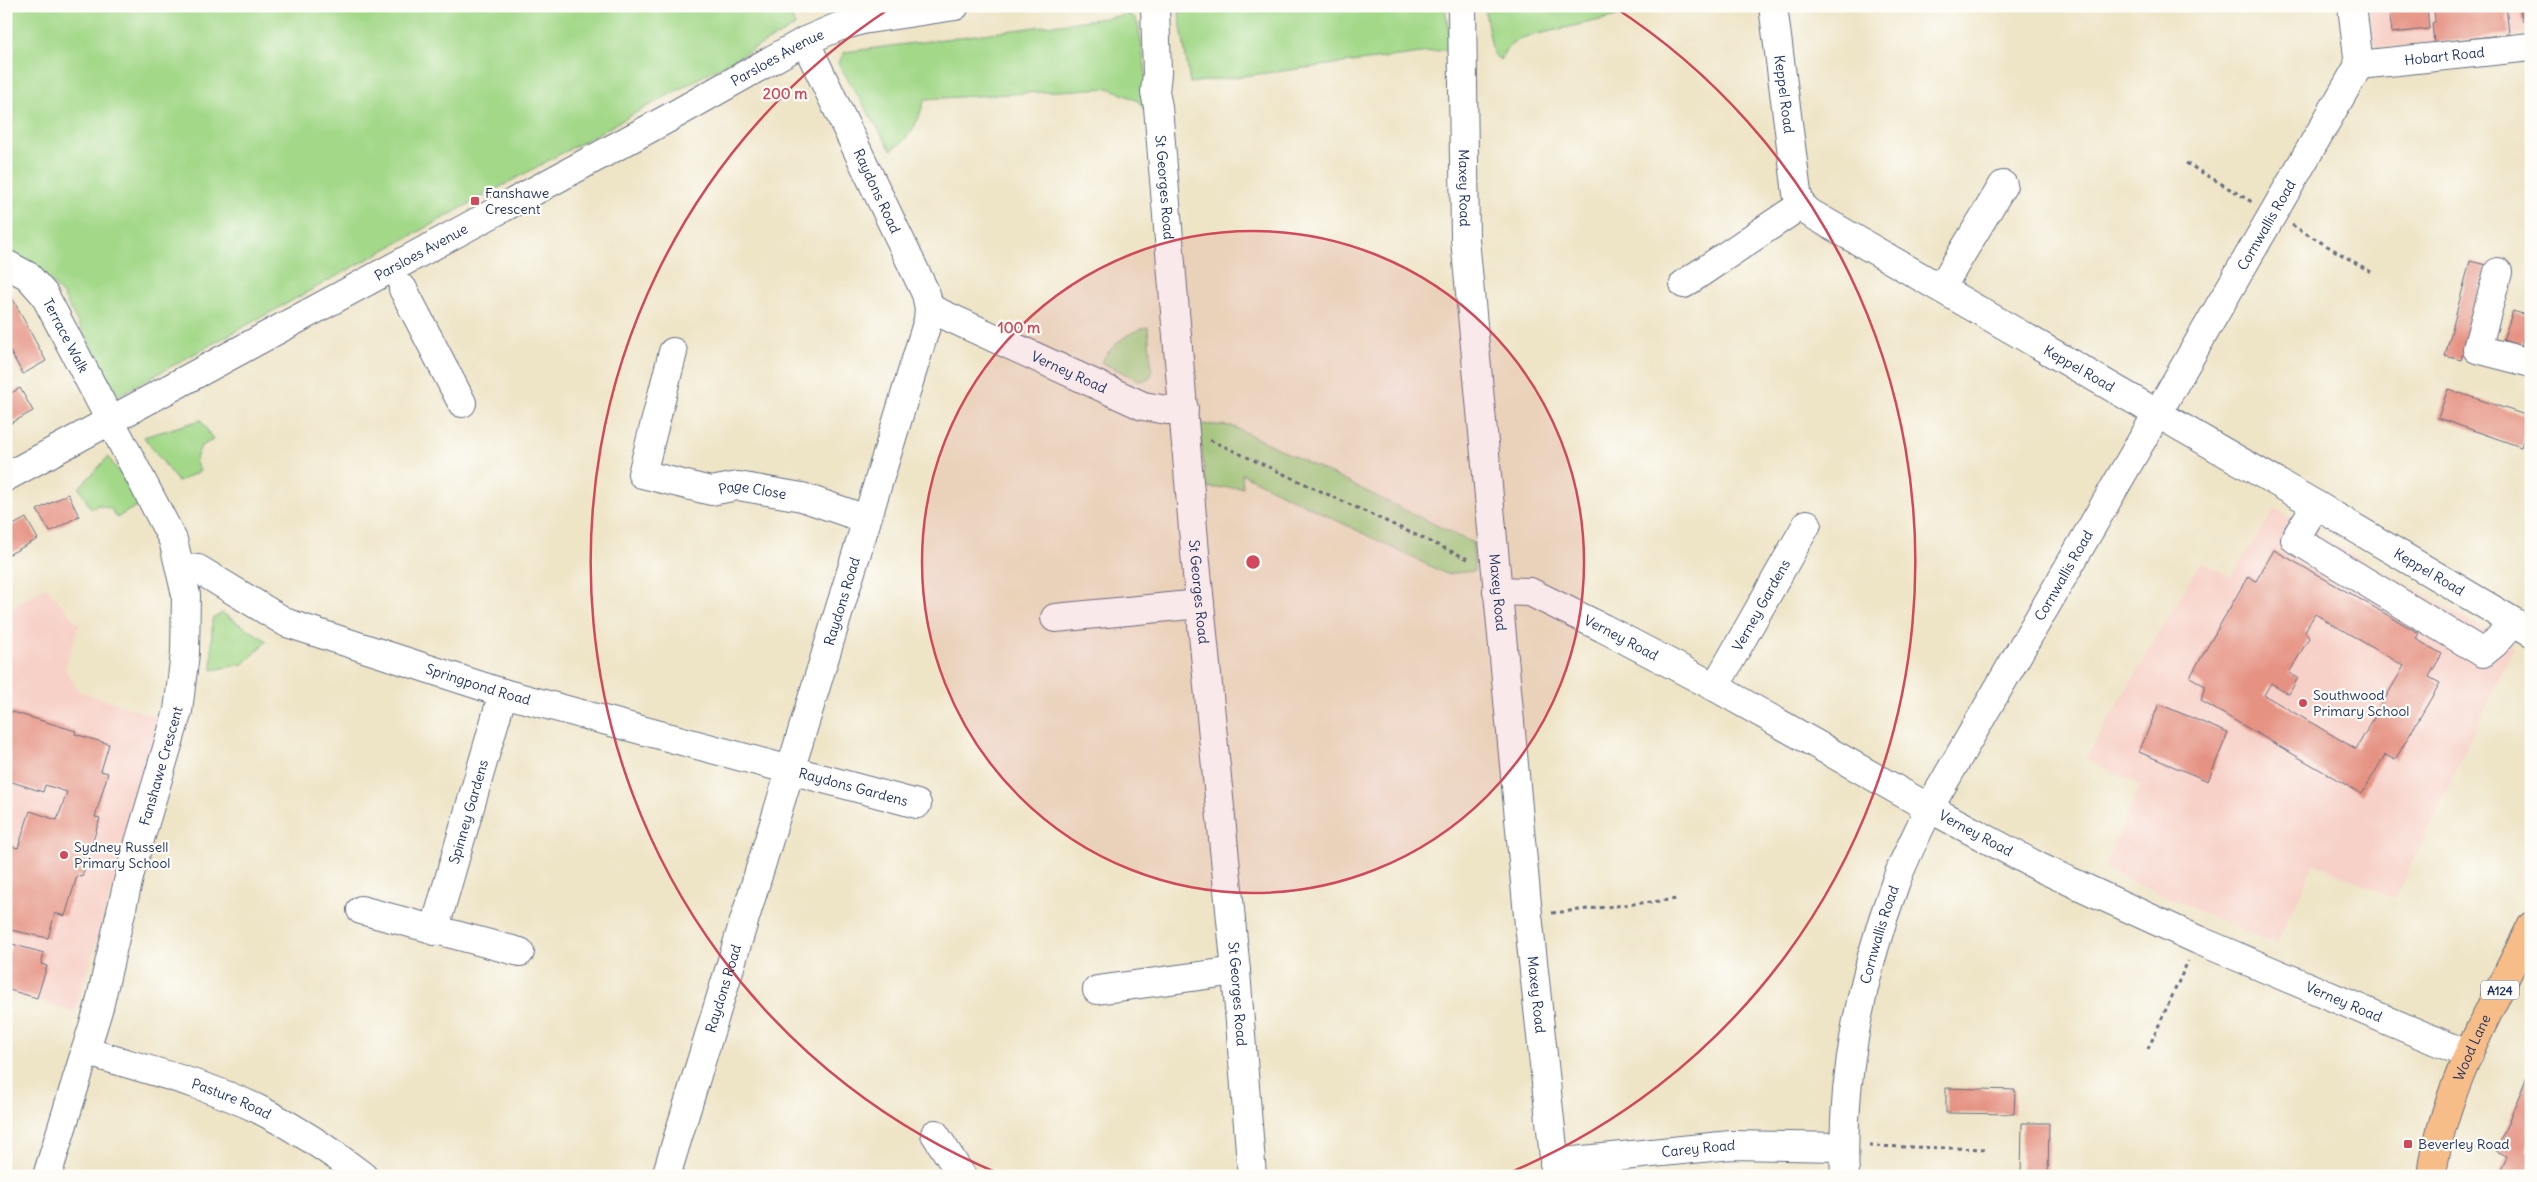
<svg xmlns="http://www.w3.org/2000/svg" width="2537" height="1182" font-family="Delius,sans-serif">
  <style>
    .built { fill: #f7d1c8 }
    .green { fill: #a3d888; stroke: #5f8473 }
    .building { fill: #e59282; fill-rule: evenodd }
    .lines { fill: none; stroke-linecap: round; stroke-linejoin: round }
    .minor-casing { stroke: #656e82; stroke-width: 30 }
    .major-casing { stroke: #656e82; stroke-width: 30 }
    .path { stroke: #656e82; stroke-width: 3; stroke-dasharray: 4 4; stroke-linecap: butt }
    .minor { stroke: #fff; stroke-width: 28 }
    .major { stroke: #f7bd88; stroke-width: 28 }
    .ring { fill: none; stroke: #d1495b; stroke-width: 2.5 }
    .poi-dot { fill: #d1495b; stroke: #fdfcf7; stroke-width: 2 }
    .labels { text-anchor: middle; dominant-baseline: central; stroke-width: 4.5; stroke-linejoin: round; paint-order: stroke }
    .shield { fill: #fdfcf7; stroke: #5f6c8c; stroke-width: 1 }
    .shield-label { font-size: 12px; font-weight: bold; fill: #1b2f5e }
    .street-label { font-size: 14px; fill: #1b2f5e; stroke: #fdfcf7 }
    .poi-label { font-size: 14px; fill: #1b2f5e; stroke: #fdfcf7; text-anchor: start }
    .centre { fill: #d1495b; stroke: #fdfcf7; stroke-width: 2.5 }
    .ring-label { font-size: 15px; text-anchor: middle; font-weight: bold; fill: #d1495b; stroke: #fdfcf7; stroke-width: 4.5; stroke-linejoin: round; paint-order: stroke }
  </style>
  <rect width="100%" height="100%" fill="#fdfcf7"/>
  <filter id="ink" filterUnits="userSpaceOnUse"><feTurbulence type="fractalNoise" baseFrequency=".02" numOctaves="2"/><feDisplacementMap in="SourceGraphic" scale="10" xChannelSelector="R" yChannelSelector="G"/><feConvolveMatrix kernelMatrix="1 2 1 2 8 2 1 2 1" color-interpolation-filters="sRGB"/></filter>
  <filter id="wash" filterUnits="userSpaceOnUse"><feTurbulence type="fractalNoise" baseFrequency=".0096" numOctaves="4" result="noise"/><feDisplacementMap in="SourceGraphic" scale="20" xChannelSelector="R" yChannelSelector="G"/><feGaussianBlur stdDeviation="1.12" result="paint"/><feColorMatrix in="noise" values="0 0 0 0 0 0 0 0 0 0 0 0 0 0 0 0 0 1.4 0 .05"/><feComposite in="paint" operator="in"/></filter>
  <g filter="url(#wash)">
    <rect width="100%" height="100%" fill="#eee4c6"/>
    <g class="built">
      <polygon points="2369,6 2531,6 2531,35 2379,48 2373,40"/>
      <polygon points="2275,509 2514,647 2395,899 2314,863 2276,945 2104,869 2140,785 2086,759 2201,561 2231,577"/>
      <polygon points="46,587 79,625 65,668 78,691 163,719 75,1012 6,992 6,611"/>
    </g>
    <g class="green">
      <polygon points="6,6 788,6 795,26 117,396 63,295 45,275 8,254 6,249"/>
      <polygon points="1204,6 1445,6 1452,53 1444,50 1190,83 1179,13 1186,8"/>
      <polygon points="1484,6 1661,6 1521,38 1507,48 1500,60 1493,54"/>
      <path d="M1128,15L1134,17L1138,24L1152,110L1145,111L1138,101L1109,88L925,99C917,123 913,136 891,150L838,63L845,52Z"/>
      <path d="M1148,327L1152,374L1149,379L1140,381L1101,362C1113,344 1127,332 1148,327Z"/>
      <polygon points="201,420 213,440 201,446 195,461 200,471 178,482 144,437"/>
      <polygon points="1199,424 1232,426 1473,543 1474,571 1446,574 1242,474 1243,487 1206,488"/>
      <polygon points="108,457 142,503 116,518 111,509 98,505 91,509 79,488"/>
      <polygon points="222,613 267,641 244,664 212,670 212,619"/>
    </g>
    <g id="blocks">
      <g class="building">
        <polygon points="2411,6 2427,6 2429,29 2392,33 2389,9"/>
        <polygon points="2438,6 2506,6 2509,34 2434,43 2432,23 2435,22 2434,9 2439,8"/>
        <polygon points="2520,6 2531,6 2531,20 2522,21"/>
        <polygon points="2470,261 2486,265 2461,360 2445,356"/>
        <polygon points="9,292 46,361 23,374 6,344 6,293"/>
        <polygon points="2513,311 2529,316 2531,313 2531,342 2523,339 2521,346 2503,340"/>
        <polygon points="20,388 33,411 6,426 6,396"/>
        <polygon points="2448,389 2531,417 2521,447 2438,418"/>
        <polygon points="68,494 79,516 50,532 37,510"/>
        <polygon points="26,518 38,539 6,556 6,529"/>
        <path d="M2274,550L2419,633L2416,639L2442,654L2429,677L2440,683L2395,760L2385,755L2362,794L2201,701L2205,686L2190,677L2248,576L2256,581ZM2315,614L2404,666L2356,749L2264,695L2271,683L2289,694L2298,678L2289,673L2309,638L2305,631Z"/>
        <polygon points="2159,704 2228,733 2208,781 2139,752"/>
        <polygon points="6,710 76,731 75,734 109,744 101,771 108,773 95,817 100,818 82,877 77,876 65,916 55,913 48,938 6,929 6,845 18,848 30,811 57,820 67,792 45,785 43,792 6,780"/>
        <polygon points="12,944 44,953 41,964 47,966 37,998 6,989 9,980 6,979 6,962"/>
        <polygon points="2531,1067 2531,1138 2525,1151 2531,1153 2531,1176 2498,1176 2507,1156 2496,1151"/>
        <polygon points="1946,1088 2015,1090 2014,1114 1946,1113"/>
        <polygon points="2022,1123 2049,1123 2048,1176 2021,1176"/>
      </g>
    </g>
  </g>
  <g filter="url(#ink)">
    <use href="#blocks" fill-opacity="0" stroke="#656e82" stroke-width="1"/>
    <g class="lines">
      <g class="minor-casing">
        <g id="minor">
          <path id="s1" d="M1155,6L1157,73L1155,92L1158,107L1195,553L1236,971L1252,1176"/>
          <path id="s2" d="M1462,6L1465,239L1528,915L1556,1176"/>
          <path id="s3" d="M1773,6L1797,193L1801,205L1810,213L2316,505L2531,632"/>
          <path id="s4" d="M2359,65L2531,47"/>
          <path id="s5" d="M6,264L28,276L44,294L173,540L186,595L185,653L178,711L130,873L99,1007L47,1176"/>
          <polyline points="2498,272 2477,349 2531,363"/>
          <polyline points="1684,284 1801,205"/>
          <polyline points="1941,288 2003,185"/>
          <polyline points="403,289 462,403"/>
          <path id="s6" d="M929,308L1143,406L1167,410L1184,409"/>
          <path id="s7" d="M673,352L642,474L711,491L738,486L802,497L866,519"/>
          <path id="s8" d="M6,477L667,119L805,41L838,27L862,20L955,6"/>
          <polyline points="2316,505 2295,539 2483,653 2494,644 2513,622"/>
          <path id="s9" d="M181,568L198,569L287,623L503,693L917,804"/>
          <path id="s10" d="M1497,591L1530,592L1603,628L1715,687L1929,808L2041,868L2198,940L2469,1055"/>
          <polyline points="1055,618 1200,604"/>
          <path id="s11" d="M1715,687L1807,524"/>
          <polyline points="361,910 520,952"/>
          <path id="s12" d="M434,931L503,693"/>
          <polyline points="1097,990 1236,971"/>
          <path id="s13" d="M85,1051C143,1069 205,1083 260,1110C296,1128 331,1151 363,1176"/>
          <polyline points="935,1134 962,1176"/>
          <path id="s14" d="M1554,1163L1731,1145L1843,1147"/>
          <path id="s15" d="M666,1176L928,320L929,308L926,294L805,41"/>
          <path id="s16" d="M1845,1176C1840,1080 1862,974 1895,884C1904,858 1918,833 1929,808L2359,65L2352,6"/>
        </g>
      </g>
      <g class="major-casing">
        <g id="major">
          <path id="s17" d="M2432,1176C2442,1090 2494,1003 2531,926"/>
        </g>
      </g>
      <g class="path">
        <polyline points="800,6 801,14"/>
        <polyline points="2186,163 2252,202"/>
        <polyline points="2292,225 2371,272"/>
        <polyline points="1210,440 1470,560"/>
        <polyline points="1552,913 1678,899"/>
        <polyline points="2148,1049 2188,961"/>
        <polyline points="1869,1146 1988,1149"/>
      </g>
      <use href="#minor" class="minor"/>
      <use href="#major" class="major"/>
    </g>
  </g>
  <circle cx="1253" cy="562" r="331" fill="#d1495b" fill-opacity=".12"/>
  <g class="ring">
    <circle cx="1253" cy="562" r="331"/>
    <path d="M1000 1174A662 662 0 0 1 892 7M1614 7A662 662 0 0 1 1506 1174"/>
  </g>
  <g class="poi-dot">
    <rect x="470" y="196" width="10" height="10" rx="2.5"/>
    <circle cx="2303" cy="703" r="5"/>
    <circle cx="64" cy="855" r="5"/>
    <rect x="2403" y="1139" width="10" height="10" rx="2.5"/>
  </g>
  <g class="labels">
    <rect class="shield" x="2481" y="980.5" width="38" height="19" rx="4"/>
    <g class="shield-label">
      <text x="2500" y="990">A124</text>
    </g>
    <g class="street-label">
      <text stroke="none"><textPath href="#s4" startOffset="86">Hobart Road</textPath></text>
      <text stroke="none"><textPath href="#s8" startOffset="878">Parsloes Avenue</textPath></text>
      <text stroke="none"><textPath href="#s3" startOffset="89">Keppel Road</textPath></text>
      <text stroke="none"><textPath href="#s1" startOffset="182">St Georges Road</textPath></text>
      <text stroke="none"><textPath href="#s2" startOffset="182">Maxey Road</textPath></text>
      <text transform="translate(877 191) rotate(65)">Raydons Road</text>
      <text stroke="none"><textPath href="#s16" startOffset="1055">Cornwallis Road</textPath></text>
      <text stroke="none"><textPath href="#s8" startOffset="472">Parsloes Avenue</textPath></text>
      <text stroke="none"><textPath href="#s5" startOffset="96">Terrace Walk</textPath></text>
      <text stroke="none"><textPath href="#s3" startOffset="524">Keppel Road</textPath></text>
      <text stroke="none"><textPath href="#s6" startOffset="154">Verney Road</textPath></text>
      <text stroke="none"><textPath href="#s7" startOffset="239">Page Close</textPath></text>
      <text stroke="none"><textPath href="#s3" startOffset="929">Keppel Road</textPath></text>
      <text stroke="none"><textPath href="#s16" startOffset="650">Cornwallis Road</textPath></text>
      <text stroke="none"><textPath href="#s1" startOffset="588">St Georges Road</textPath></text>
      <text stroke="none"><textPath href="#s2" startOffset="588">Maxey Road</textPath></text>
      <text stroke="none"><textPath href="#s15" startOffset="601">Raydons Road</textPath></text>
      <text stroke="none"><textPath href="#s11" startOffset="94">Verney Gardens</textPath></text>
      <text stroke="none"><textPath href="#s10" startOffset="135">Verney Road</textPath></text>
      <text stroke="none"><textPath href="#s9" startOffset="322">Springpond Road</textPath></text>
      <text transform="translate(161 766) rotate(-74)">Fanshawe Crescent</text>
      <text stroke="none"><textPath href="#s9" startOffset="711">Raydons Gardens</textPath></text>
      <text stroke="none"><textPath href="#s12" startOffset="124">Spinney Gardens</textPath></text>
      <text stroke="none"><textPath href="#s10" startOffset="540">Verney Road</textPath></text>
      <text stroke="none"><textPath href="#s16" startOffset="245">Cornwallis Road</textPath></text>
      <text stroke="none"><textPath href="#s15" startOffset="196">Raydons Road</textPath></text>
      <text stroke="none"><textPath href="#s1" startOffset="992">St Georges Road</textPath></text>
      <text stroke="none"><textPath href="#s2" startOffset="992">Maxey Road</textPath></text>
      <text stroke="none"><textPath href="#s10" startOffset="945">Verney Road</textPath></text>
      <text stroke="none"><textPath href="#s17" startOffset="135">Wood Lane</textPath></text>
      <text stroke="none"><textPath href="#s13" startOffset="154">Pasture Road</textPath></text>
      <text stroke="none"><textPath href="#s14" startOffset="145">Carey Road</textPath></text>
    </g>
    <g class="poi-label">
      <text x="485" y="193">Fanshawe<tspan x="485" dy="16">Crescent</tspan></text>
      <text x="2313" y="695">Southwood<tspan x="2313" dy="16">Primary School</tspan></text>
      <text x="74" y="847">Sydney Russell<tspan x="74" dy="16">Primary School</tspan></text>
      <text x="2418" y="1144">Beverley Road</text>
    </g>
  </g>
  <circle cx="1253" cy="562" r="8" class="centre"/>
  <g class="ring-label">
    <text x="785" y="99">200 m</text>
    <text x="1019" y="333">100 m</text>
  </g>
  <rect width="2537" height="1182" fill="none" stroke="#fdfcf7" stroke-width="25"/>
</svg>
